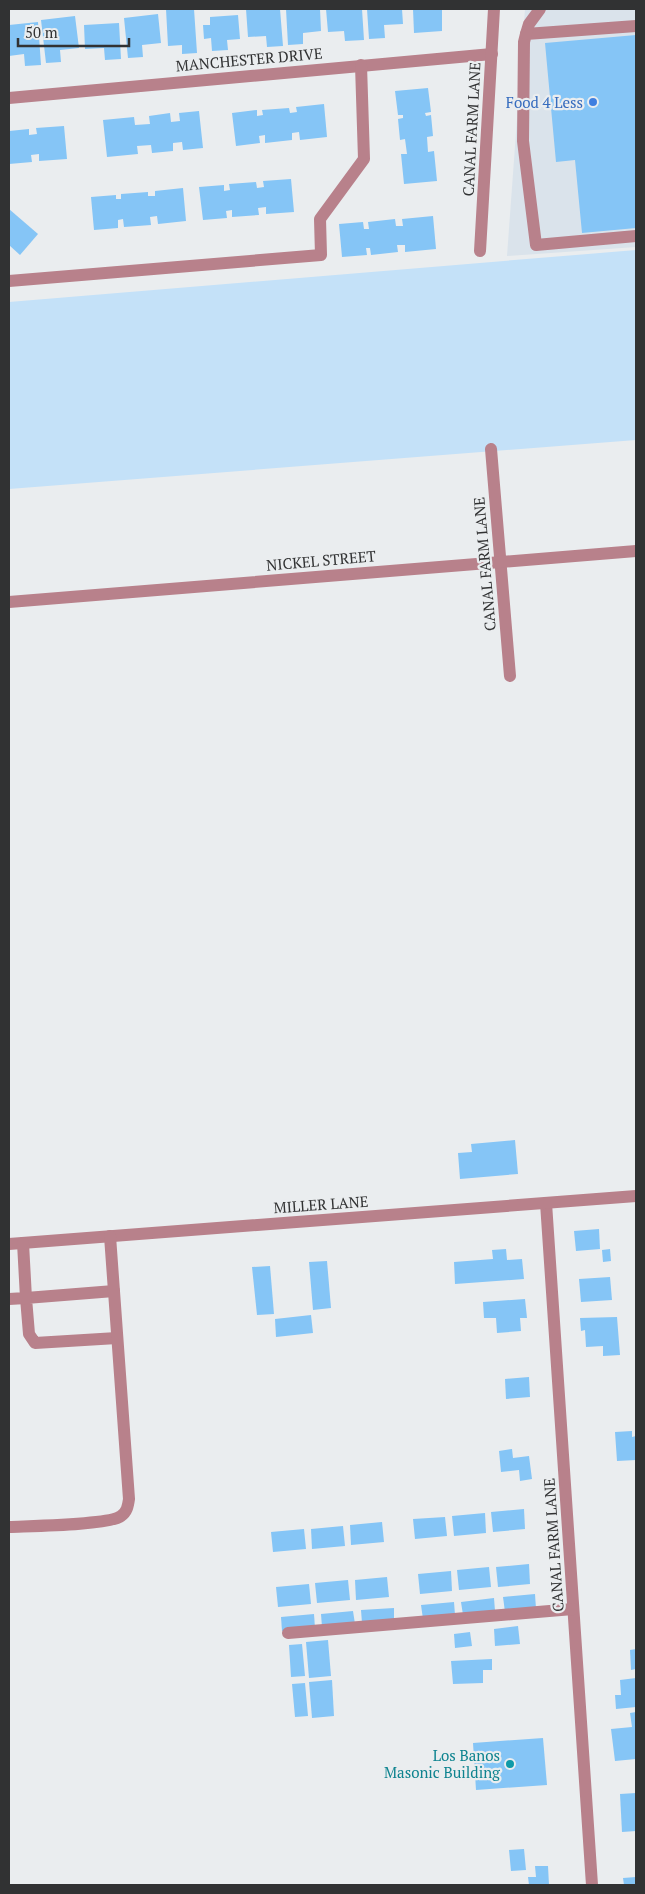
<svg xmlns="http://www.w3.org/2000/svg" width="645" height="1894" font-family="'PT Serif',serif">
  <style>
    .built { fill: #dae3eb }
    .green { fill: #c4e1f8 }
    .building { fill: #85c5f6 }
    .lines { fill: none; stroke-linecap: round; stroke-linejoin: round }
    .minor { stroke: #b8818b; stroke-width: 12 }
    .shop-dot { fill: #3f7fe0; stroke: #eaedef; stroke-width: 2 }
    .culture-dot { fill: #0f9aa8; stroke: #eaedef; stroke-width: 2 }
    .labels { text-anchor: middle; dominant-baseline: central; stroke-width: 4.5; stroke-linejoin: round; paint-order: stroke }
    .street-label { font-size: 15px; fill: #313233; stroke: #eaedef }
    .shop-label { font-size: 15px; fill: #366cbe; stroke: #eaedef; text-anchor: end }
    .culture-label { font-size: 15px; fill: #0d838f; stroke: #eaedef; text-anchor: end }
  </style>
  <rect width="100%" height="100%" fill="#eaedef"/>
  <polygon class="built" points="525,9 636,9 636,247 507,256"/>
  <polygon class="green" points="636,250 636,440 9,489 9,302"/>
  <g class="building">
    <polygon points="166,9 194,9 197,53 182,54 182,45 168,46"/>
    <polygon points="246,9 280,9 283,46 267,47 266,36 248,37"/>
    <polygon points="286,9 320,9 321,31 303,33 303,44 288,45"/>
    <polygon points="326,9 362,9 364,40 345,41 344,31 328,32"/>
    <polygon points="367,9 402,9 403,24 384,25 385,38 369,39"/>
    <polygon points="413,9 442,9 442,31 414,33"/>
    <polygon points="158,14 161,43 142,45 143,57 128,58 124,18"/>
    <polygon points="238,15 240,39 227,40 228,50 212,51 211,38 204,39 203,25 210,25 210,17"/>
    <polygon points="75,16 79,48 60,50 61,62 46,63 41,20"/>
    <polygon points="38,22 41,65 25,66 24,54 9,56 9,25"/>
    <polygon points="119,23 121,59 105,60 104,48 85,49 84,25"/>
    <polygon points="636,35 636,228 582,233 575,160 556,162 545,43"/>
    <polygon points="428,88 431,112 425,113 426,116 431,115 433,136 427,137 428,152 434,151 437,181 404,184 401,154 407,154 405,139 400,140 398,119 403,118 403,115 398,115 395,91"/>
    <polygon points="324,104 327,137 300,140 299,132 292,133 292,140 265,143 265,135 259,136 260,143 236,146 232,113 257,110 257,116 263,115 262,110 289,108 290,113 297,112 296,107"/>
    <polygon points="199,111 203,148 183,150 182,142 173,143 173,151 152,153 151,145 137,146 138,154 107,157 103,120 134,117 135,125 150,124 149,116 170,113 171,122 180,121 179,113"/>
    <polygon points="64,126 67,159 39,161 39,154 31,155 32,162 9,164 9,131 29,129 29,135 37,134 36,128"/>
    <polygon points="291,179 294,212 266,214 266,207 258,208 259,215 232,217 232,210 226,211 227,218 203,220 199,187 224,185 224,191 230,190 229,184 256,182 257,188 264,187 263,181"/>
    <polygon points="183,188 186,221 158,224 157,216 150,217 151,225 124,227 123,219 118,220 118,228 94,230 91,197 116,195 116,199 121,199 121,194 148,192 148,196 155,196 155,191"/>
    <polygon points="9,209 38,234 20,255 9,245"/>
    <polygon points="433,216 436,249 405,252 405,245 397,245 398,252 371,255 370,248 366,248 367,255 342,257 339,224 363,222 364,229 369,229 368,222 395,219 396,226 403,226 402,219"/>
    <polygon points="515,1140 518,1174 460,1179 458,1153 472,1152 471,1144"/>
    <polygon points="599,1229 600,1249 576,1251 574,1231"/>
    <polygon points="506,1249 507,1260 522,1259 524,1279 455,1284 454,1262 493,1259 492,1250"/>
    <polygon points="610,1249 611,1261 603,1262 602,1250"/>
    <polygon points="327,1261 331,1308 313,1310 309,1262"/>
    <polygon points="270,1266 274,1314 257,1315 252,1267"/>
    <polygon points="610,1277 612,1300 581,1302 579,1279"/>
    <polygon points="525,1299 527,1318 520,1318 521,1331 497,1333 496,1318 484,1318 483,1302"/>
    <polygon points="311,1315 313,1333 276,1337 275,1319"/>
    <polygon points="617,1317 620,1355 603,1356 603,1346 586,1347 585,1330 581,1331 580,1318"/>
    <polygon points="529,1377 530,1397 506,1399 505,1379"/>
    <polygon points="632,1431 632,1437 636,1436 636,1460 617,1461 615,1432"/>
    <polygon points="512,1449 513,1458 529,1456 532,1479 520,1481 519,1470 501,1472 499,1451"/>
    <polygon points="524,1509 525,1529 493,1532 491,1512"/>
    <polygon points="485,1513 486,1533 454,1536 452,1516"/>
    <polygon points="445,1517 447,1536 415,1539 413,1519"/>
    <polygon points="382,1522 384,1542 351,1545 350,1525"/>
    <polygon points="343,1526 345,1546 312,1549 311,1529"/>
    <polygon points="304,1529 306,1549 273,1552 271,1532"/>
    <polygon points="529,1564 530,1584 498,1587 496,1567"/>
    <polygon points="489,1567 491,1587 459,1590 457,1570"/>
    <polygon points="451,1571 452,1591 420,1594 418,1574"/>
    <polygon points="387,1577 389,1597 356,1600 355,1580"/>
    <polygon points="348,1580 350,1600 317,1603 315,1583"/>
    <polygon points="309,1584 311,1604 278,1607 276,1587"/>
    <polygon points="535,1594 536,1609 505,1612 503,1597"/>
    <polygon points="494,1598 495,1611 463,1615 461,1602"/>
    <polygon points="454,1602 455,1615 423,1619 421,1605"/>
    <polygon points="394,1608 394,1621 362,1623 361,1610"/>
    <polygon points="353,1611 355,1624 322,1627 321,1614"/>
    <polygon points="314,1614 315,1628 282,1631 281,1617"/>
    <polygon points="518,1626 520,1644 495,1646 494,1629"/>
    <polygon points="470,1632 472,1646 455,1648 454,1634"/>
    <polygon points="328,1640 331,1676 309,1678 306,1642"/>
    <polygon points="302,1644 305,1676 291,1677 289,1645"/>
    <polygon points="636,1649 636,1669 631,1670 630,1650"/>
    <polygon points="492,1659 492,1670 483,1670 483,1683 453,1684 451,1661"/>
    <polygon points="636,1678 636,1707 616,1709 615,1695 621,1695 620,1680"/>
    <polygon points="332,1680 334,1716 312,1718 309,1682"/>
    <polygon points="305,1683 308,1716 295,1717 292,1684"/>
    <polygon points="636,1712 636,1759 615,1761 611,1729 632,1727 630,1713"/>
    <polygon points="543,1738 547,1785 476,1790 473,1743"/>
    <polygon points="636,1793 636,1831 622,1832 620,1794"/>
    <polygon points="524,1849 526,1870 511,1871 509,1850"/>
    <polygon points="535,1866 548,1866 549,1885 529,1885 528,1877 536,1877"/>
    <polygon points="636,1877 636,1885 624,1885 623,1878"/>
  </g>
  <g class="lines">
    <g class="minor">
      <polyline points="636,26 526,34 524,42 523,141 536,245 636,236"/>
      <polyline points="526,34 529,24 540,9"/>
      <polyline points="9,98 492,54"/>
      <polyline points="480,251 494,9"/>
      <polyline points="9,281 321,255 320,219 364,159 361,65"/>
      <polyline points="491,449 510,676"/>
      <polyline points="9,602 636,551"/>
      <polyline points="546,1203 592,1885"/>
      <polyline points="9,1244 636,1196"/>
      <polyline points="114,1291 26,1298 29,1334 35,1343 117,1338"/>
      <polyline points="9,1299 26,1298 23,1243"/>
      <path d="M9,1527C28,1526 110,1525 121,1516C127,1512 128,1506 129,1499L110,1236"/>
      <polyline points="288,1633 573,1609"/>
    </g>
  </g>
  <circle class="shop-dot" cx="593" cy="102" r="5"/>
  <circle class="culture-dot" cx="510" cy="1764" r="5"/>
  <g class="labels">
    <g class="street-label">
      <text transform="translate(249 59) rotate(-5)">MANCHESTER DRIVE</text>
      <text transform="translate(471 129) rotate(-87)">CANAL FARM LANE</text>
      <text transform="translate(321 560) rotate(-5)">NICKEL STREET</text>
      <text transform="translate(484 564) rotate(-95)">CANAL FARM LANE</text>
      <text transform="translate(321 1204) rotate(-4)">MILLER LANE</text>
      <text transform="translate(553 1545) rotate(-94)">CANAL FARM LANE</text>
    </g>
    <g class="shop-label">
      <text x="583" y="102">Food 4 Less</text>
    </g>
    <g class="culture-label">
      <text x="500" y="1755">Los Banos<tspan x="500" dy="17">Masonic Building</tspan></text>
    </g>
  </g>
  <rect width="645" height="1894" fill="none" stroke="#313233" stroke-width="20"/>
  <path d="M18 38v8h111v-8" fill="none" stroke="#313233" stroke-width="2.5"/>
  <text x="25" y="38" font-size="15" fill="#313233" stroke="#eaedef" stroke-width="4" paint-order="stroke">50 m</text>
</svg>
